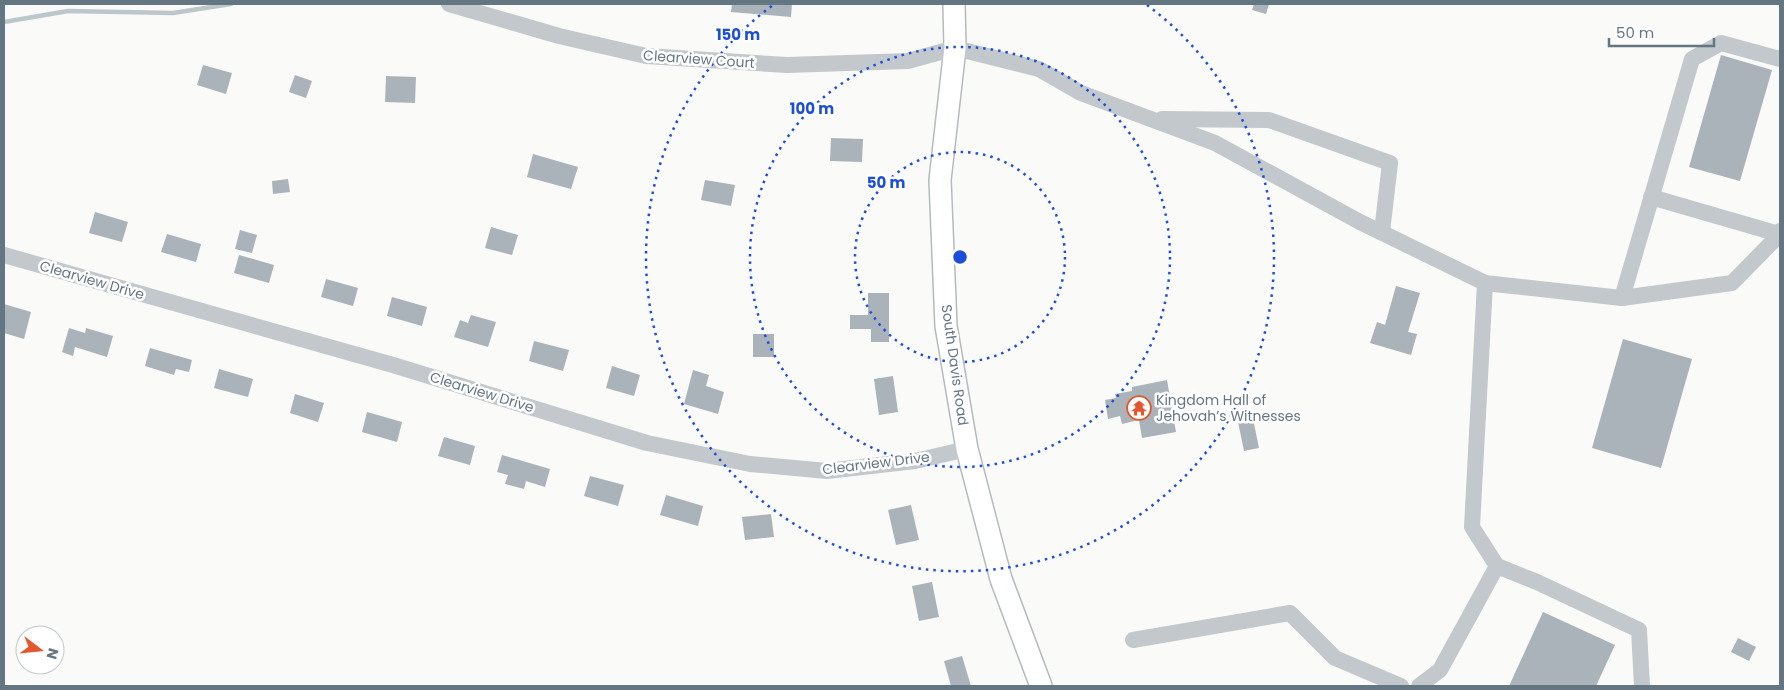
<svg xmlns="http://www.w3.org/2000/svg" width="1784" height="690" font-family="Poppins,sans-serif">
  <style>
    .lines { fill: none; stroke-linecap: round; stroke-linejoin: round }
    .stream { stroke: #bbc7cb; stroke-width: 4.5 }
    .building { fill: #aab3b9 }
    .major-casing { stroke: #b5babe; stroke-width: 24 }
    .minor { stroke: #c3c8cc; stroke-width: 16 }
    .major { stroke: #fff; stroke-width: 21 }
    .ring { fill: none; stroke: #1d4ed8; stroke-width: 2.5; stroke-dasharray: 2.5 5 }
    .labels { text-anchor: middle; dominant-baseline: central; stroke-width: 5; stroke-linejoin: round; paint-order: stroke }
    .street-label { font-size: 14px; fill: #657683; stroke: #fff }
    .poi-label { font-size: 14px; fill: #657683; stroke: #fff; text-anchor: start }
    .centre { fill: #1d4ed8; stroke: #fff; stroke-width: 2.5 }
    .ring-label { font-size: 15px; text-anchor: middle; font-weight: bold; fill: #1d4ed8; stroke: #fff; stroke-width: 5; stroke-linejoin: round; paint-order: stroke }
  </style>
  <rect width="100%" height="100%" fill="#fafaf8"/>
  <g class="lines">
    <polyline class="stream" points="4,22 68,11 173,13 231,4"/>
  </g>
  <g class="building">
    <polygon points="732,4 792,4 791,17 731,12"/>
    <polygon points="1254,4 1269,4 1266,14 1252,10"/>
    <polygon points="1721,55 1772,70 1740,181 1689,167"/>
    <polygon points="203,65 232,73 226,94 197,85"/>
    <polygon points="295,75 312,81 306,98 289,92"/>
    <polygon points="386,76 416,77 415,103 385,102"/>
    <polygon points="831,138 863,139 862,162 830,161"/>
    <polygon points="533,154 578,167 571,189 527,177"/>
    <polygon points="288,179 290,192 273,194 272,181"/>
    <polygon points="705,180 735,185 731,206 701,200"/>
    <polygon points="95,212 128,222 122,242 89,233"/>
    <polygon points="491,227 518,235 512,255 485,248"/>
    <polygon points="240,230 257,235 252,253 235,249"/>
    <polygon points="167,234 201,244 196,262 161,252"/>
    <polygon points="239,255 274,265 269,283 234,273"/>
    <polygon points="326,279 358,288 353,306 321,297"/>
    <polygon points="1396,286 1420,293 1408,332 1417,334 1411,355 1370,343 1377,322 1385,325"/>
    <polygon points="868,293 889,293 889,342 871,342 871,329 850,329 850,315 868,315"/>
    <polygon points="392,297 427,307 422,326 387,316"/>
    <polygon points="4,304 31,312 24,339 4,333 5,326 4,326"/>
    <polygon points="471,315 496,322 488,347 454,337 460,320 468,323"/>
    <polygon points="69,328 85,333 86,328 113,336 107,357 75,347 73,356 62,352"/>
    <rect x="753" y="334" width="21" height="23"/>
    <polygon points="1623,339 1692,359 1661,468 1592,448"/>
    <polygon points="534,341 569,350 563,371 529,361"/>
    <polygon points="150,348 192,360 189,372 176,369 174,375 145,366"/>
    <polygon points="612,366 640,375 634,396 606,388"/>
    <polygon points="219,369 253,379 248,397 214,388"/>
    <polygon points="693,370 709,375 706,386 724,392 718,414 684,404"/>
    <polygon points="893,376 898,412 879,415 874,379"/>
    <polygon points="1167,380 1176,432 1142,438 1139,420 1122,424 1120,416 1108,419 1105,400 1116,398 1115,394 1132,391 1132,387"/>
    <polygon points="295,394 324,403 318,422 290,413"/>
    <polygon points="1251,409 1259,448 1244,451 1236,412"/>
    <polygon points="367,412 402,422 397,442 362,432"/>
    <polygon points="444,437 475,446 470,465 438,456"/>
    <polygon points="502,455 550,469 545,487 526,481 524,489 505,484 508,475 497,472"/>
    <polygon points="590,476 624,485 618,506 584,496"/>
    <polygon points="666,495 703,506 698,526 660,515"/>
    <polygon points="911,505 919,540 896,545 888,510"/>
    <polygon points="771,514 774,537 745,540 742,517"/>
    <polygon points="932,582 939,617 919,621 912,586"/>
    <polygon points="1543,612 1615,645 1596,686 1509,686"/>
    <polygon points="1738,638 1756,647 1749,661 1731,652"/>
    <polygon points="962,656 971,686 951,686 944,661"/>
  </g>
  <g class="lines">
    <g class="major-casing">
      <polyline id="major" points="954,4 955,48 940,180 946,326 967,449 1001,579 1041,686"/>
    </g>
    <g class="minor">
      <polyline points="449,4 559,36 646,56 787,65 908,61 955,48 1039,69 1081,93 1215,143 1360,222 1485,283 1622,298 1732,283 1780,234"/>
      <polyline points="1162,119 1269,120 1390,163 1382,232"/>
      <polyline points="1651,197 1779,234 1780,231"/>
      <polyline points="4,255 393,365 647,443 750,464 827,471 915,461 967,449"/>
      <polyline points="1485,283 1472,527 1497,566 1537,582 1639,630 1642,686"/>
      <polyline points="1622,298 1692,59 1721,43 1780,59"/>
      <polyline points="1133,640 1290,613 1335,658 1401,686"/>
      <polyline points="1419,686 1440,670 1497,566"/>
    </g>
    <use href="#major" class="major"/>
  </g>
  <g class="ring">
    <circle cx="960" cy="257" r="105"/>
    <circle cx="960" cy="257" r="210"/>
    <path d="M1147 5A314 314 0 1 1 773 5"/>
  </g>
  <defs>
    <g id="temple-ring" transform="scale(1.25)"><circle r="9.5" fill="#fff" stroke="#e4572e" stroke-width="1.5"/><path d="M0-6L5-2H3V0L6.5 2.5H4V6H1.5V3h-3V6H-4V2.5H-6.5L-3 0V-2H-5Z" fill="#e4572e"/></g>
  </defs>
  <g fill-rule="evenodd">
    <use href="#temple-ring" x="1139" y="408"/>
  </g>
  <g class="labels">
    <g class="street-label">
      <text transform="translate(699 59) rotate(4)">Clearview Court</text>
      <text transform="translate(92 280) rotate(16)">Clearview Drive</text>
      <text transform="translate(955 365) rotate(82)">South Davis Road</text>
      <text transform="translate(482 392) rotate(17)">Clearview Drive</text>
      <text transform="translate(876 463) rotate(-7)">Clearview Drive</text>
    </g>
    <g class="poi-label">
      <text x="1156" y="400">Kingdom Hall of<tspan x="1156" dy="16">Jehovah’s Witnesses</tspan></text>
    </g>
  </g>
  <circle cx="960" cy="257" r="8" class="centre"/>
  <g class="ring-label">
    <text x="738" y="40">150 m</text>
    <text x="812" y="114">100 m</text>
    <text x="886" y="188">50 m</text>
  </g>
  <rect width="1784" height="690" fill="none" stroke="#657683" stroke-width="10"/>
  <g transform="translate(40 650) rotate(106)"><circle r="24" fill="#ffffff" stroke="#c1c8cd"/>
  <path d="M0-4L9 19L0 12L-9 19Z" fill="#e4572e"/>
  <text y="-8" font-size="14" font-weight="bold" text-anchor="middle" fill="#657683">N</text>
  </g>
  <path d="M1609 38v8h105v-8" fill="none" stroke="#657683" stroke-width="2.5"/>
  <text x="1616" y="38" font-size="15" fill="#657683" stroke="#ffffff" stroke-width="4" paint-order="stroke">50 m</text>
</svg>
